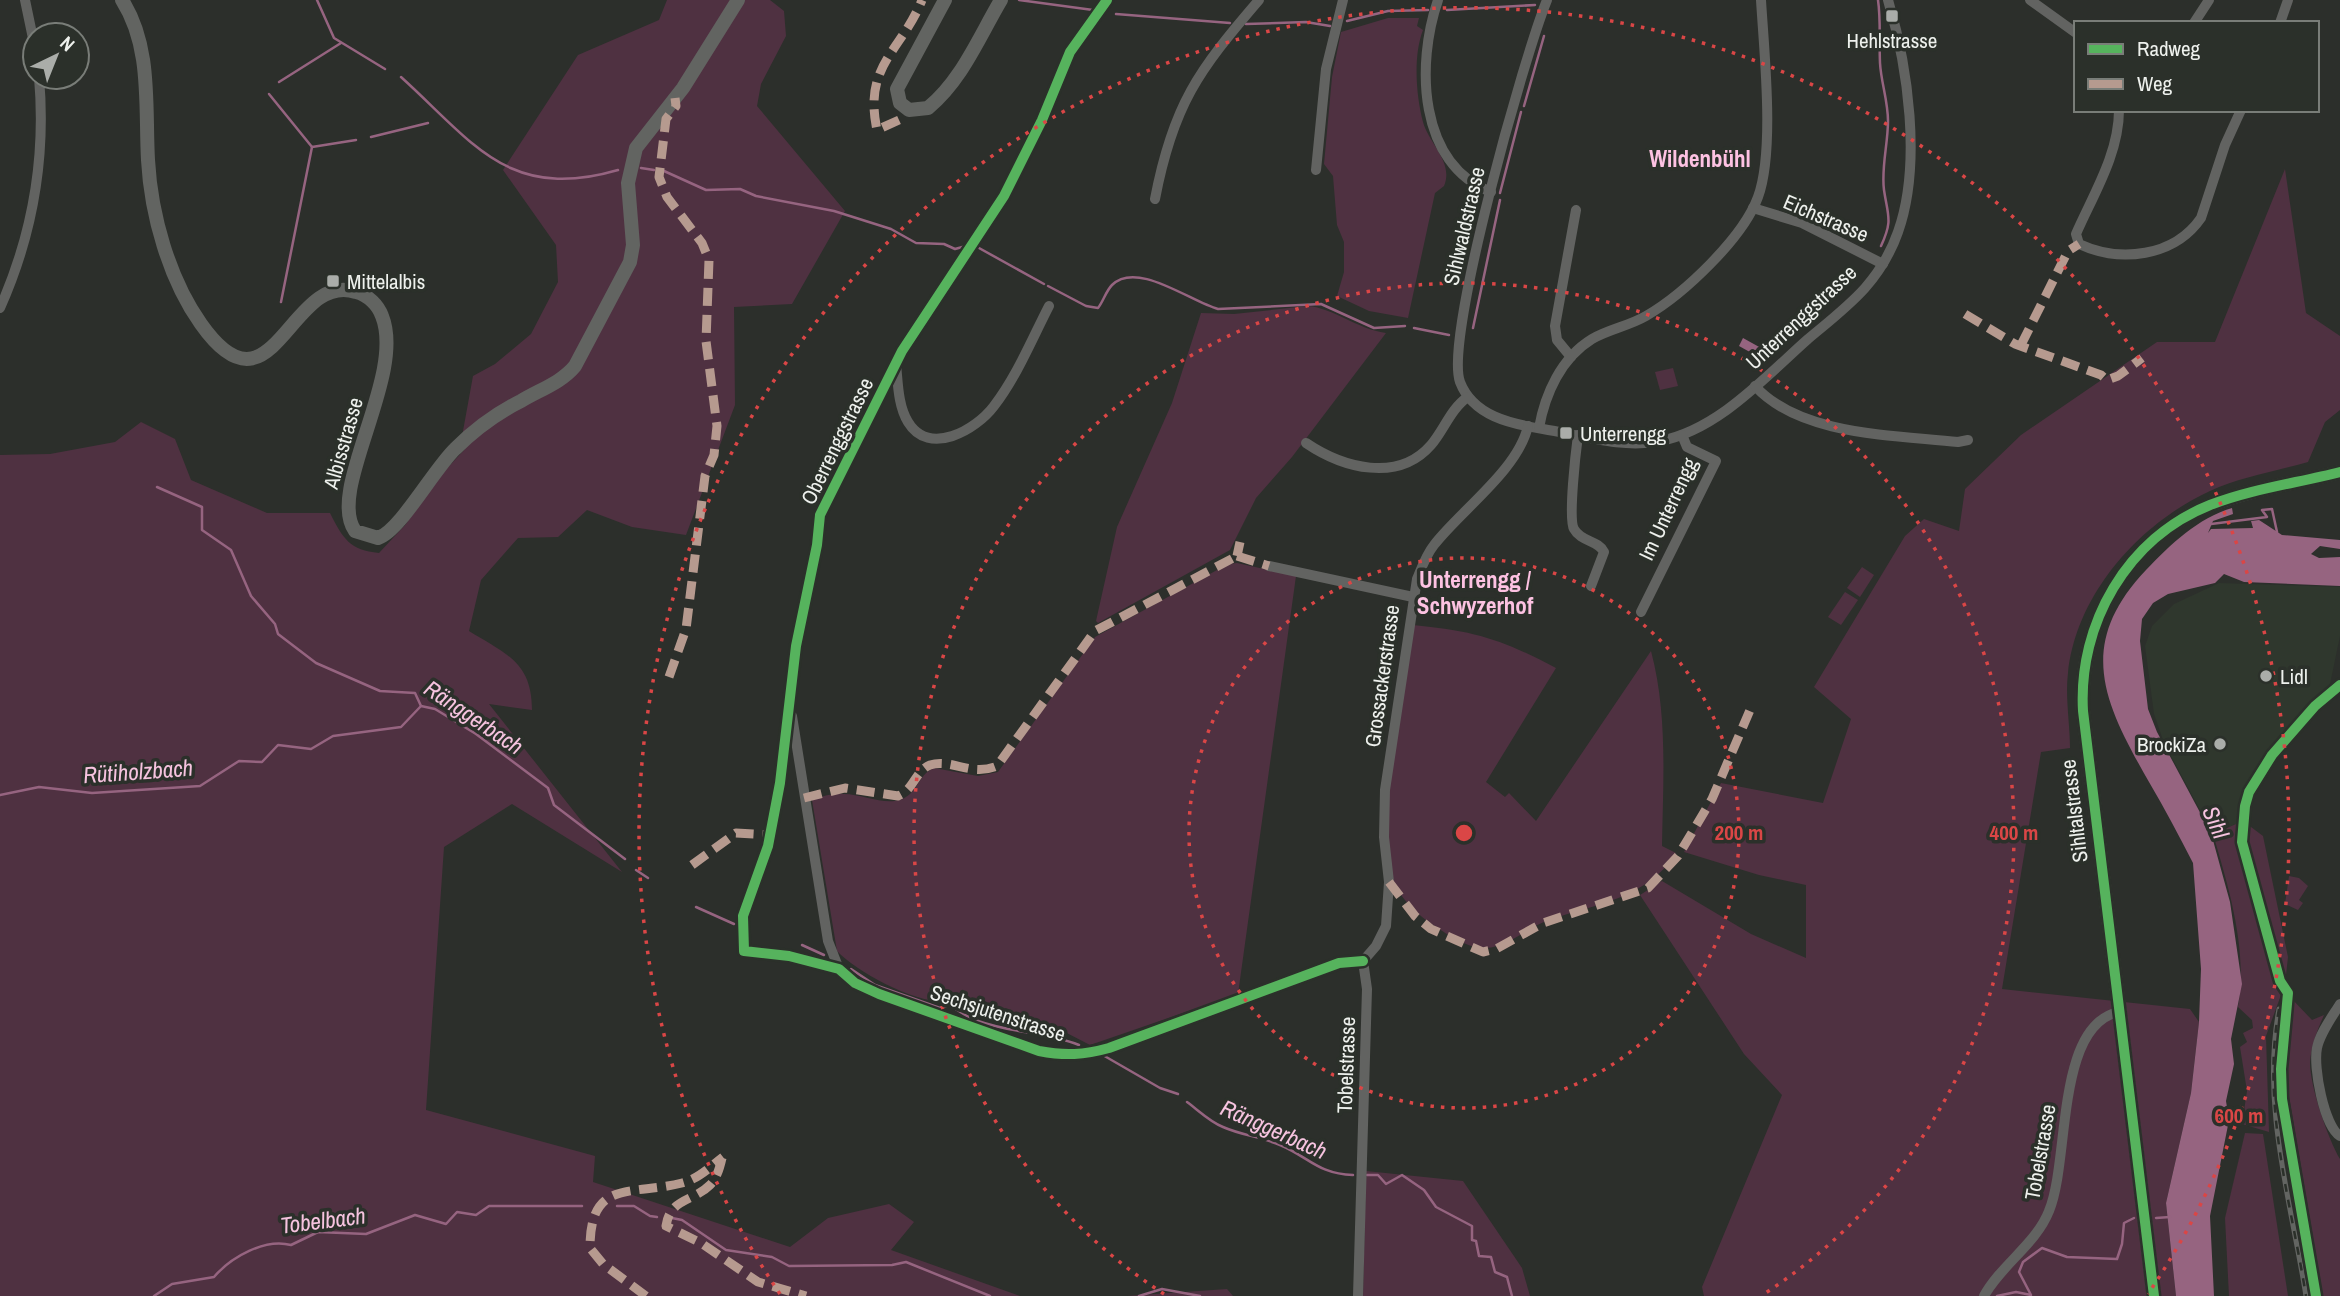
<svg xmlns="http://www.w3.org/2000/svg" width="2340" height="1296" font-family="'Archivo Narrow',sans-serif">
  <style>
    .built { fill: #2f372d }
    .green { fill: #4f3141 }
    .water { fill: #966480 }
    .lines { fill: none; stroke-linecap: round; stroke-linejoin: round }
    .stream { stroke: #966480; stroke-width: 2.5 }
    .minor { stroke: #626361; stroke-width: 10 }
    .major { stroke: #626461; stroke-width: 14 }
    .rail-casing { stroke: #636562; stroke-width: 5 }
    .rail { stroke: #2b302a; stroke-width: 2.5; stroke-dasharray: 8; stroke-linecap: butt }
    .quiet { stroke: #b69a8f; stroke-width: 9; stroke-dasharray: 18 9; stroke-linecap: butt }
    .cycleway-casing { stroke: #2b302a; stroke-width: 15 }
    .cycleway { stroke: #56b35d; stroke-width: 10 }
    .ring { fill: none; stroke: #da4646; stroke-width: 3.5; stroke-dasharray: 3.5 7 }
    .poi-dot { fill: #aaada9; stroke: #2b302a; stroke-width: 2.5 }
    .labels { text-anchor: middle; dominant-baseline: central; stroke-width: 7; stroke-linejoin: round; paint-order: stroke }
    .poi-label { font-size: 21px; fill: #eef1ed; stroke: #2b302a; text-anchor: start }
    .street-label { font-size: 21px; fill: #eef1ed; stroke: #2b302a }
    .neighbourhood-label { font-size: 23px; font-weight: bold; fill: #fdc2e2; stroke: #2b302a }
    .water-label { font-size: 23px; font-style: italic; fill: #f6c3df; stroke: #2b302a }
    .centre { fill: #da4646; stroke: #2b302a; stroke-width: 3.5 }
    .ring-label { font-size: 21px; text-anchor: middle; font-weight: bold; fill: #da4646; stroke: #2b302a; stroke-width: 7; stroke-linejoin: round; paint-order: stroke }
  </style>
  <rect width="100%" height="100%" fill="#2c2f2b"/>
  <polygon class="built" points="2219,583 2340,587 2340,636 2328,694 2260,772 2249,792 2243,821 2213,834 2164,743 2154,714 2145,646 2152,626 2174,604"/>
  <g class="green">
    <path d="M667,0H770L784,11L786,36L761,84L757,106L845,211L792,304L734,307L735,405L686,535L632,527L587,510L558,537L518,538L481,580L469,631C506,654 532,662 532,710L489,704L622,872L512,804L444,847L426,1110L595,1156L593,1182L790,1247L828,1218L889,1204L914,1222L891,1250L1020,1296H0V455L50,454L115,442L141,422L175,439L191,480L267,513H330C343,539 350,550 379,553L406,524L426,491L465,449L463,431L473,376L495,364L531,334L558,282L556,245L503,170L578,55L659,20Z"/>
    <path d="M1388,18H1419L1417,26L1423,30C1413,56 1416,95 1423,122C1429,144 1454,162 1444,186L1435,193L1408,318L1369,311L1337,296L1344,272V242L1337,225L1333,176L1324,164L1332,77L1341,32Z"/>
    <path d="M2285,169L2306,313L2340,336V410L2325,422L2308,462C2277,471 2240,477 2210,491C2140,523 2076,594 2068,673C2065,697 2070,724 2070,748L2041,752L2002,989L2190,1009L2199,1022L2191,1093L2166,1203L2176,1296H1704L1702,1287L1782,1095L1744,1054L1640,895L1662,881L1751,934L1806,958V885L1759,875L1684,852L1721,783L1823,803L1851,719L1814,687L1905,536L1924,519L1959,531L1965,489L2021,435L2157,342H2215Z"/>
    <path d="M1308,306C1333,308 1357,329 1386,333L1292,457L1256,498L1230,550L1098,623L1096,621L1117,527L1172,403L1201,313L1234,314Z"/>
    <polygon points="1673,368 1678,386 1660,390 1655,372"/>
    <path d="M1237,563L1296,576L1238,994L1090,1045L1061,1030L1022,1027L979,1018L951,1001C921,1007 858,973 837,951L812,800C823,796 833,793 844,794C861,794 884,805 899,800C918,795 917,775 934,768L978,776L998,772L1095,637L1228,564Z"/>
    <polygon points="1862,567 1874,575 1860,597 1847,588"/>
    <polygon points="1845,592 1858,600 1841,625 1828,617"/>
    <path d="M1413,625C1475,631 1501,639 1556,668L1486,782L1505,797L1509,793L1536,821L1651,651C1668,715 1663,781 1662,846L1676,853C1648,898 1596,904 1549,920C1528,927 1508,947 1486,948C1471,949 1450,937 1438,928C1420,917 1404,903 1394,883C1373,837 1405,679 1413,625Z"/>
    <path d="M2243,821L2263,836L2288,957L2285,984L2266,1036L2269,1132L2242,1124L2247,1091L2240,1047L2247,1042L2243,1033L2253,1028L2252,1020L2238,1007C2248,950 2229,889 2213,834Z"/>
    <polygon points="2289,876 2299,878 2308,886 2299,900 2303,903 2298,910 2285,904"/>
    <path d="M2291,998L2312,1020L2324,1015C2317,1031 2311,1046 2310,1063C2310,1086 2328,1139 2340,1159V1296H2323L2284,1067Z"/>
    <polygon points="2245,1133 2263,1134 2288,1296 2229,1296 2225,1218"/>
    <polygon points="1366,1171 1463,1181 1522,1268 1530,1296 1363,1296"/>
    <polygon points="1227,1289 1233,1296 1127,1296"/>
  </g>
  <g class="water">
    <polygon points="1743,338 1761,348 1757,356 1739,346"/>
    <path d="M2232,508L2233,514L2213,521L2208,533L2211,529L2253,528L2251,521L2259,520L2282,535L2340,540V549L2320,546L2311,554L2319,558L2340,557V586L2244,582L2224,574L2215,583L2168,594L2153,603L2142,619L2140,641L2148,709L2157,732L2211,833L2230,902L2242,984L2231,1039L2234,1064L2226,1101L2229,1120L2210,1216L2214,1296H2176L2166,1203L2191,1093L2199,1022L2201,969L2193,863C2179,836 2165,809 2149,782C2104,703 2075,645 2146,570C2171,544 2198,518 2232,508Z"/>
  </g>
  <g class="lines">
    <g class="stream">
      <polyline points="317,0 334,38 385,69"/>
      <polyline points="1019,0 1093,10"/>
      <path d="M1878,0C1881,21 1879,42 1880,63C1881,82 1888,101 1888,121C1888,144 1881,168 1884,190C1888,217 1893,220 1881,246"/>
      <polyline points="1447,10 1535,5"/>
      <polyline points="1116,14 1230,23"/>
      <polyline points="1347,21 1388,11 1428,10"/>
      <polyline points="1246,24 1306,22 1330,26"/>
      <path d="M401,77C473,142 508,202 618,170"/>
      <polyline points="279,82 341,43"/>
      <polyline points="269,94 312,147 356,140"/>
      <polyline points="1524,106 1544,36"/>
      <polyline points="371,137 428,123"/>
      <polyline points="641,168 654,170"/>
      <polyline points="664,171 706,190 740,189 756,196 834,211 891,229 916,243 944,244 955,249 966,246"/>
      <polyline points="1500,193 1521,112"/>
      <polyline points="979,248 1044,284"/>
      <path d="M1048,286L1086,306L1098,308C1103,302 1106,291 1112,285C1137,260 1191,302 1218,309L1321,304L1374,328L1405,326"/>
      <polyline points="281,302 312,147"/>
      <polyline points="1414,328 1449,335"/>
      <polyline points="1473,328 1500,200"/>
      <polyline points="157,487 202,507 202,530 231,550 251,596 275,624 278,634 316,663 380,691 415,693 421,706 435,709 476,734 548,788 554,805 625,859"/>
      <polyline points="2211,524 2267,517 2262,510 2272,509 2277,532"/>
      <polyline points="0,795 39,787 92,793 200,786 239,761 262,762 278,745 311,749 333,736 401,727 421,706"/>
      <polyline points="636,870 648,878"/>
      <polyline points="696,907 734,924"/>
      <polyline points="802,945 824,955"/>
      <path d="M851,969L875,985L940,1008L949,1005C958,1010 968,1018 978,1021C1011,1033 1046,1032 1079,1045"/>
      <polyline points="1101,1054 1160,1088 1178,1094"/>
      <path d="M1187,1102C1198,1110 1210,1122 1223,1127C1241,1135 1261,1137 1280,1145C1309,1157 1318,1174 1353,1175"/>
      <polyline points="1367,1175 1378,1175 1386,1184 1402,1175 1424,1190 1436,1207 1472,1226 1472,1240 1476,1241 1479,1256 1491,1257 1495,1272 1507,1277 1512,1296"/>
      <polyline points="617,1206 634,1206 650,1216 657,1217"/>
      <polyline points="672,1218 682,1220 726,1250 772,1257 789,1266 892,1265 906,1262 990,1296"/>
      <polyline points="2156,1218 2170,1217"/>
      <path d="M154,1296L172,1284L214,1277C231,1257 265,1238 291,1245L318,1232L366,1234L415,1215L446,1224L457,1212L476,1215L489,1206H582"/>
      <polyline points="1139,1296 1162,1289 1200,1296"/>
      <polyline points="1997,1296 2016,1292 2031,1295 2019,1272 2023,1262 2042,1248 2067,1257 2117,1259 2122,1244 2124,1223 2134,1218"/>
    </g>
    <g class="minor">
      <polyline points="25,0 35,48"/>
      <path d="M1107,0L1070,52L1042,120L1004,196L902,351L820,515L817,545L796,646L780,783L768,846L743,916L744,951L789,956L839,969L855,983L879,994L1039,1051C1065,1056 1084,1055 1109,1048L1339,963L1363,961"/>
      <path d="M1438,0C1416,64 1418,164 1491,192"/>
      <path d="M1547,0C1525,54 1444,338 1460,382C1473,416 1511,424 1543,429C1580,435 1623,449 1660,441C1718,430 1765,377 1808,339C1827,323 1848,307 1865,288C1879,272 1891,252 1898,232C1922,164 1908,67 1888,0"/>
      <polyline points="2030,0 2076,33"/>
      <polyline points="2194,23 2209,0"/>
      <polyline points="2280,23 2288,0"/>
      <path d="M2119,110C2119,154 2093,195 2076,234L2079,244C2120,263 2174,257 2201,218L2225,145L2241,110"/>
      <polyline points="1316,170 1326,69 1343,0"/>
      <path d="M1155,199C1173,105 1198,71 1259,0"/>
      <polyline points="1753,208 1802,223 1883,264"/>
      <path d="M0,308C33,234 46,157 39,77"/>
      <polyline points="1571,357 1557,340 1555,326 1576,210"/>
      <path d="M896,364C898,383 898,406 908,422C929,457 976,430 994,406C1017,376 1032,339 1049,306"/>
      <path d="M1755,386C1800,436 1895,435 1958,442L1968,440"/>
      <path d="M1539,428C1545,394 1561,358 1592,339C1609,329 1629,326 1646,316C1684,294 1743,238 1758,197C1775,151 1764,51 1761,0"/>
      <path d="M1578,435C1576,450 1568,519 1574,529C1581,542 1598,540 1604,552L1591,586"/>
      <path d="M1306,443C1343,468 1398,483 1431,445C1444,430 1451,408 1468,397"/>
      <polyline points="1269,566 1413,597"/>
      <polyline points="1641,612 1716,461 1687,447 1682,435"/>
      <polyline points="792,716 828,941 839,969"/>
      <path d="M1363,961L1376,946L1386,926L1389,882L1384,837L1385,790L1417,579C1422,567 1426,555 1434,545C1460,511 1518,470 1528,426"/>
      <path d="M2340,1004C2332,1017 2320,1033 2317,1048C2313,1067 2324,1126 2340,1136"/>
      <polyline points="1358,1296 1367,989 1363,961"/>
      <path d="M1984,1296C2001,1265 2036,1244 2049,1211C2070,1161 2055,1027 2118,1012"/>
    </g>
    <g class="major">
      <path d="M122,0C152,47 145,106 148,160C151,215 169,279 201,324C273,426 290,270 356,292C368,295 378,305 382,316C406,376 326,490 355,531L378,538C400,531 434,469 455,449C474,430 497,413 521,401C539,390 561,383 575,366L630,262L633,245L628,183L636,148L683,88L738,0"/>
      <path d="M945,0L897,89L900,103L909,110L928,108C962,80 979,37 1001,0"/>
      <path d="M2154,1296L2083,711C2078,624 2127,538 2210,505C2251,489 2297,483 2340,472"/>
    </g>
    <g class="rail-casing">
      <path id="rail" d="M2279,1009C2261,1105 2291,1202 2306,1296"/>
    </g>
    <use href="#rail" class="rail"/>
    <g class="quiet">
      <path d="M899,120L877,130C863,65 901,52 922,0"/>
      <polyline points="1965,314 2015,344 2101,375 2107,380 2118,376 2142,358"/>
      <polyline points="2021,345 2068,251 2079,244"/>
      <polyline points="1237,556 1269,566"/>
      <polyline points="1237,556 1240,542"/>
      <polyline points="669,677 686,629 705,476 714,455 717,426 706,341 709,260 702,243 667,197 659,177 666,119 676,106 675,98"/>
      <path d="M804,798L845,788L898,796C914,790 915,771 930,765C951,758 971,777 997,766L1095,631L1237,556"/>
      <polyline points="692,865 736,833 770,835"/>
      <polyline points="1389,882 1415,916 1431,929 1483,952 1496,949 1543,923 1648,888 1678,856 1712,799 1753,703"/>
      <path d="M722,1158C720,1167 717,1178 710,1185C693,1202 670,1198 666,1226L701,1243L758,1282L806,1296"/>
      <path d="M646,1296L603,1264L590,1248C590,1178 631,1196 682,1183C698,1179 710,1167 723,1157"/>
    </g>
    <g class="cycleway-casing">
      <g id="cycleway">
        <path d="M1107,0L1070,52L1042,120L1004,196L902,351L820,515L817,545L796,646L780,783L768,846L743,916L744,951L789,956L839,969L855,983L879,994L1039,1051C1065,1056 1084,1055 1109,1048L1339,963L1363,961"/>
        <path d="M2154,1296L2083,711C2078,624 2127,538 2210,505C2251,489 2297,483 2340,472"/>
        <polyline points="2316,1296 2282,1099 2281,1069 2288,993 2280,981 2242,842 2245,806 2249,792 2272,755 2315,706 2340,685"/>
      </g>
    </g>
    <use href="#cycleway" class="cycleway"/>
  </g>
  <g class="ring">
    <circle cx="1464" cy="833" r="275"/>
    <path d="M1164 1294A550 550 0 1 1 1764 1294"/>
    <path d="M780 1294A825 825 0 1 1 2148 1294"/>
  </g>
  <g class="poi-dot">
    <rect x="1885" y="9" width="14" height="14" rx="3.5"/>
    <rect x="326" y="274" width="14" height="14" rx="3.5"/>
    <rect x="1559" y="426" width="14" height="14" rx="3.5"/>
    <circle cx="2266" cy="676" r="7"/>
    <circle cx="2220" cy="744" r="7"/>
  </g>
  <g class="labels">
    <g class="poi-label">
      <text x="1892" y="40" text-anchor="middle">Hehlstrasse</text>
      <text x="347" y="281">Mittelalbis</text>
      <text x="1580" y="433">Unterrengg</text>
      <text x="2280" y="676">Lidl</text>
      <text x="2206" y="744" text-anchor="end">BrockiZa</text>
    </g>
    <g class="street-label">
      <text transform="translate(1826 218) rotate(23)">Eichstrasse</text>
      <text transform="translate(1464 226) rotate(-77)">Sihlwaldstrasse</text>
      <text transform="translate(1801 317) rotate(-43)">Unterrenggstrasse</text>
      <text transform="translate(837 441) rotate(-64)">Oberrenggstrasse</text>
      <text transform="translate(343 443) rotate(-74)">Albisstrasse</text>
      <text transform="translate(1668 509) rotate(-65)">Im Unterrengg</text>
      <text transform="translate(1382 676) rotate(-82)">Grossackerstrasse</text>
      <text transform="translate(2074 811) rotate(-97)">Sihltalstrasse</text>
      <text transform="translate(998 1013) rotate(18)">Sechsjutenstrasse</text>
      <text transform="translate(1346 1065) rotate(-88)">Tobelstrasse</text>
      <text transform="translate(2040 1152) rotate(-80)">Tobelstrasse</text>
    </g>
    <g class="neighbourhood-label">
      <text x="1700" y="158">Wildenbühl</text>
      <text x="1475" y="579">Unterrengg /<tspan x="1475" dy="26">Schwyzerhof</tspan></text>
    </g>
    <g class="water-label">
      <text transform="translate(474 717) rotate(34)">Ränggerbach</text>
      <text transform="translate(138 771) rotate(-4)">Rütiholzbach</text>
      <text transform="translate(2216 822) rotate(67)">Sihl</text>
      <text transform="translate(1274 1129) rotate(24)">Ränggerbach</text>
      <text transform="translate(323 1220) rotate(-7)">Tobelbach</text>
    </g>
  </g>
  <circle cx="1464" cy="833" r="10" class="centre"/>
  <g class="ring-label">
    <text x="1739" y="840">200 m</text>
    <text x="2014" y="840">400 m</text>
    <text x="2239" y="1123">600 m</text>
  </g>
  <rect x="2074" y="21" width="245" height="91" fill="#2b302a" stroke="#797d78" stroke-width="2"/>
  <rect x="2088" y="44" width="35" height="10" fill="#56b35d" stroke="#797d78" stroke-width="2"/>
  <text x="2137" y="56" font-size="21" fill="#eef1ed">Radweg</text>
  <rect x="2088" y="79" width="35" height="10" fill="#b69a8f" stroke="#797d78" stroke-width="2"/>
  <text x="2137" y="91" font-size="21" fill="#eef1ed">Weg</text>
  <g transform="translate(56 56) rotate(43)"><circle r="33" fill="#2b302a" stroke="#797d78" stroke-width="2"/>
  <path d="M0-5L12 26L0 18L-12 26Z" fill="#aaada9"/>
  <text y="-10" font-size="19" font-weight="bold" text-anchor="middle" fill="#eef1ed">N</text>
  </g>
</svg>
